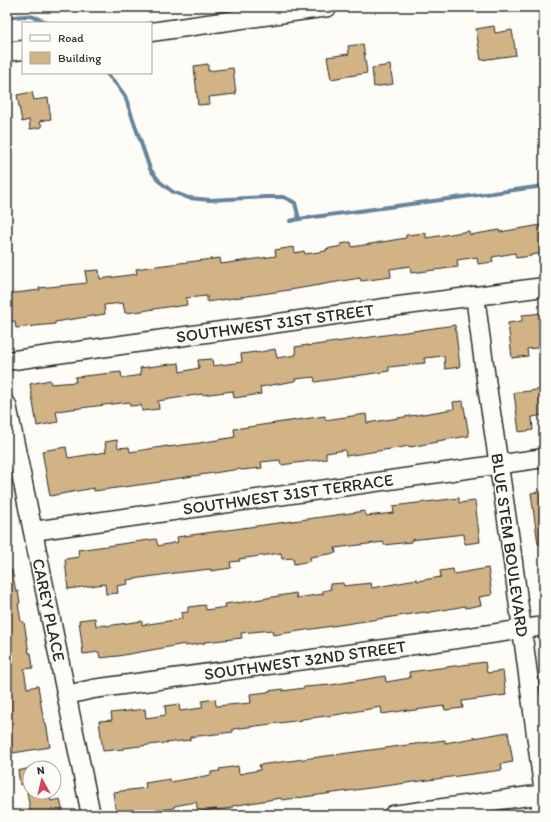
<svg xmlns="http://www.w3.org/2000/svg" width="551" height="822" font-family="Itim,sans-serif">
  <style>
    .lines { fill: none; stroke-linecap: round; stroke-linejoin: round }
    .stream { stroke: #66839d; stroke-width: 4 }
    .building { fill: #d1b385; stroke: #2b2b2b }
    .minor-casing { stroke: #2b2b2b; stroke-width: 21 }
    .minor { stroke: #fdfcf7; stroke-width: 18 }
    .labels { text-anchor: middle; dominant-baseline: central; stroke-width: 3; stroke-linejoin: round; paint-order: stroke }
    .street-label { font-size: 17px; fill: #2b2b2b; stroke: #fdfcf7 }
  </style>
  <rect width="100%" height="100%" fill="#fdfcf7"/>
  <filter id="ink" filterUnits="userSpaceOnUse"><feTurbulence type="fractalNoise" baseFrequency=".025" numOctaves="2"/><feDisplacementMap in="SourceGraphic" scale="8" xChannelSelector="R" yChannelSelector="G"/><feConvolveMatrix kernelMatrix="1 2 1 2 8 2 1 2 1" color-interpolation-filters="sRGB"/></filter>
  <g filter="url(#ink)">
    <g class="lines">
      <g class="stream">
        <path d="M7,18C26,15 31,14 48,23"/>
        <polyline points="106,73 117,85 125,96 150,169 160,182 173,192 189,198 210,200 267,197 283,197 290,200 295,203 299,219 290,221"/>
        <polyline points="299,219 544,186"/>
      </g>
    </g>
    <g class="building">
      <polygon points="494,26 495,33 512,30 516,55 481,60 476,29"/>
      <polygon points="363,44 367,73 331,79 327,57 349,54 348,46"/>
      <polygon points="208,64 208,71 233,68 236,94 209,97 210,104 198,105 194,66"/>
      <polygon points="390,65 393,84 374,87 372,68"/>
      <polygon points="32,92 34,100 48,98 51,119 40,121 42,127 30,129 29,120 22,122 17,95"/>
      <polygon points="541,225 544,242 544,253 531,255 531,256 516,258 515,253 492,257 493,262 478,264 477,257 457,260 458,267 411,273 410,266 390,269 391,277 361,281 360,278 296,289 207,302 207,296 186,298 187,305 173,307 173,306 142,311 125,313 123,303 104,305 105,314 55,322 55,324 35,326 16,328 15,321 7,322 7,294 40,290 39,288 87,283 85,271 99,270 100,279 137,274 136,269 164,265 220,258 221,264 276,256 275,250 294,247 295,253 304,251 305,254 326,251 326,249 342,246 341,244 351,242 352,247 406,238 406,235 426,233 426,238 469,231 470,235 499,230 500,232"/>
      <polygon points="544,313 544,347 527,349 528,356 512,358 508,323 522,321 522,315"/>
      <polygon points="455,325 460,367 445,369 444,356 424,358 425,363 389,367 389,371 315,382 314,377 295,379 295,381 260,387 261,394 234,398 233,391 202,395 202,394 158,401 159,409 142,411 141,405 130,406 129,402 56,411 58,422 37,426 30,384 50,380 51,384 76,382 75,377 121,372 122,378 141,375 140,368 179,363 180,372 199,368 198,360 212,359 213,366 242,362 241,354 256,352 256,353 275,349 277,358 296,355 295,347 308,345 308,346"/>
      <polygon points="544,389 544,415 532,417 533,430 519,432 514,393"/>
      <polygon points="463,401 469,436 437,441 437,442 410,447 410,446 346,456 345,450 326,453 326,459 281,465 280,460 261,462 262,468 241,470 240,469 160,481 160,482 146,484 94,491 94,488 50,496 42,451 66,447 68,458 106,452 105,442 117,440 118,448 129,447 130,452 168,446 168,447 199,443 235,437 234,429 325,416 325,420 366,414 367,423 454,409 453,402"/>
      <polygon points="544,491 544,544 538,544 531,493"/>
      <polygon points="459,498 459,503 475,501 480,542 465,544 464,534 411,540 411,542 384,545 384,542 335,548 336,553 310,557 311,561 294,564 293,558 282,559 281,553 239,559 240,561 230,562 231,568 211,571 211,569 175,573 127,580 128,584 117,586 118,593 106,594 105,584 68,589 65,559 79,557 78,550 156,539 158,546 178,542 177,537 365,511 366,516 394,513 393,506"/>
      <polygon points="488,568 492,595 479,597 481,605 466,608 465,606 426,613 425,612 273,635 272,630 241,633 242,638 204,642 205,643 185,646 185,644 118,656 100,658 99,652 83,654 79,620 95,618 96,626 106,625 106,626 142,621 142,625 182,619 181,613 188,612 188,607 205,605 206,610 226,607 225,604 238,602 238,603 296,593 297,598 323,594 323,591 331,589 330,584 343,583 344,586 371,583 372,588 405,582 405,581 417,579 417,581 441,577 440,571 453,569 454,574"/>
      <polygon points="12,570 16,592 18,591 20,603 18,604 21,622 24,622 29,653 31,653 33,668 24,669 27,688 38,686 44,723 46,723 50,747 13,753 9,729 11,728 7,706 7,571"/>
      <polygon points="485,662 487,673 503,671 506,695 462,701 463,708 445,710 444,706 408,711 408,710 382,714 381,707 335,715 302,719 302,720 233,729 233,732 190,737 190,740 124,748 124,749 103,751 99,721 112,720 111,713 145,709 146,718 166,715 165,706 179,704 180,711 202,708 202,701 215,699 216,706 251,703 250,694 268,692 268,691 283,689 283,691 304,688 304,687 331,685 385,676 386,682 410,678 409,672"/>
      <polygon points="508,732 513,762 501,764 502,770 282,800 281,798 232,806 232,808 217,810 217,809 198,812 196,802 174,806 174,808 163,810 164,815 116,815 113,792 146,788 145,783 170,779 170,782 211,775 211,772 220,771 219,769 238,766 239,774 260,770 259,765 445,740 445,743"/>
      <polygon points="30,768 30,783 20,785 18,771"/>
      <polygon points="27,792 49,792 51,801 60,799 63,813 51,815 31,815"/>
    </g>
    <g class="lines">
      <g class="minor-casing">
        <g id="minor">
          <polyline points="151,32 328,7"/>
          <polyline points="7,52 23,50"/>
          <polyline points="475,296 486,379 511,547 544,794 539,815"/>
          <polyline points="7,361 399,306 544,287"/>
          <polyline points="7,405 91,815"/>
          <polyline points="33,531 544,458"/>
          <polyline points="67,695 93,689 443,641 544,626"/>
          <polyline points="393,815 544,794"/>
        </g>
      </g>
      <use href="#minor" class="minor"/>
    </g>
  </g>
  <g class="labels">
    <g class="street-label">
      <text transform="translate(275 323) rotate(-8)">SOUTHWEST 31ST STREET</text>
      <text transform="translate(288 494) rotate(-8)">SOUTHWEST 31ST TERRACE</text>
      <text transform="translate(510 545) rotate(82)">BLUE STEM BOULEVARD</text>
      <text transform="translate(49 610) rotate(78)">CAREY PLACE</text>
      <text transform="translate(305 660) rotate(-8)">SOUTHWEST 32ND STREET</text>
    </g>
  </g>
  <rect width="551" height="822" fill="none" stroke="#fdfcf7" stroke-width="24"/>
  <rect x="12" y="12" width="527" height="798" fill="none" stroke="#2b2b2b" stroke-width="1.5" filter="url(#ink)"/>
  <rect x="22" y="22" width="130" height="52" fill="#fdfcf7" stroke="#a9a8a5"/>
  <rect x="30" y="35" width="20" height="6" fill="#fdfcf7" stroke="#a9a8a5"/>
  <text x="58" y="42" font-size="12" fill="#2b2b2b">Road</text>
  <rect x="30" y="52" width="20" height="12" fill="#d1b385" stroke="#a9a8a5"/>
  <text x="58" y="62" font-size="12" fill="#2b2b2b">Building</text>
  <g transform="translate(42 780) rotate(352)"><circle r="19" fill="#fdfcf7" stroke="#a9a8a5"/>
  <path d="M0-3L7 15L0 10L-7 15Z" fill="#d1495b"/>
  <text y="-6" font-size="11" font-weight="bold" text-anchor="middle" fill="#2b2b2b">N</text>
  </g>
</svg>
